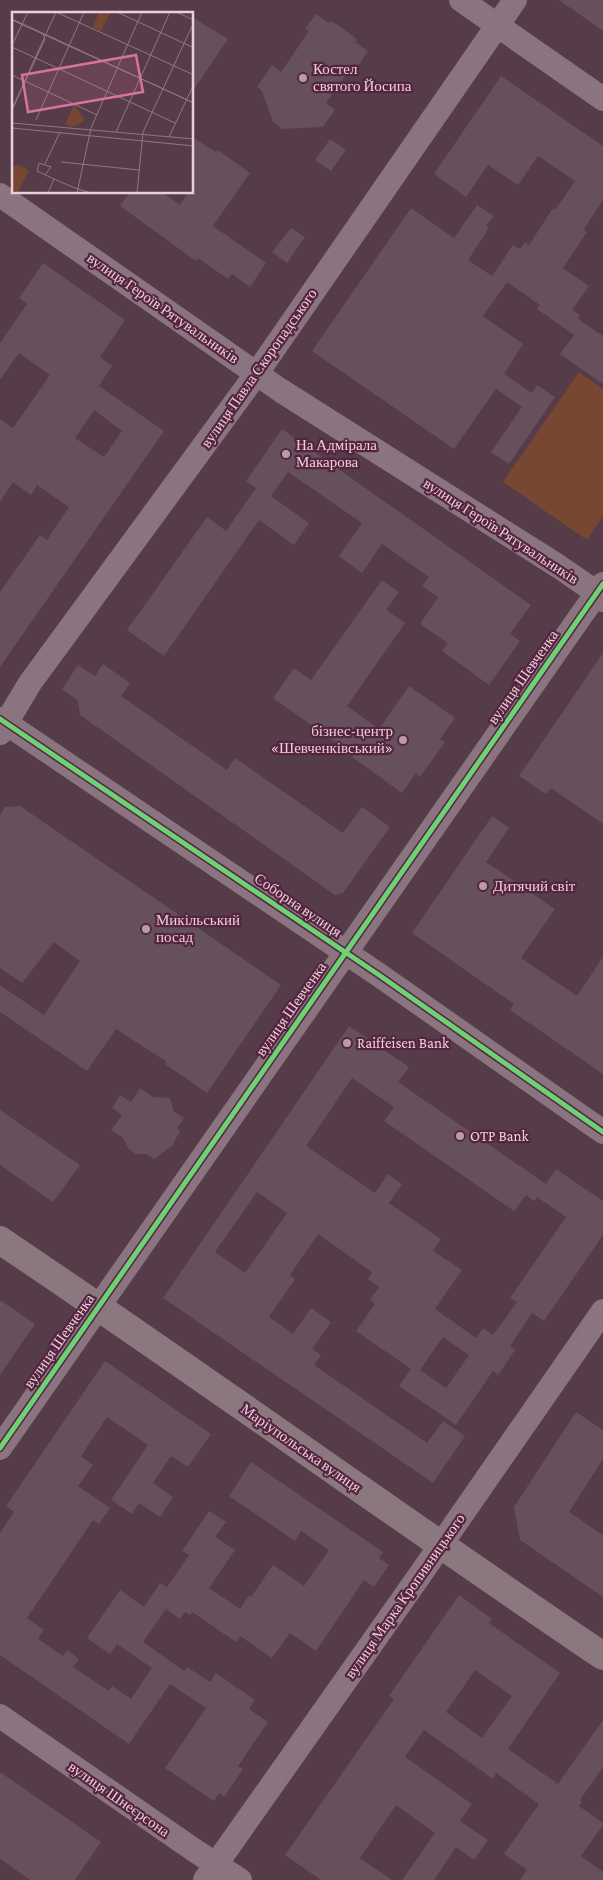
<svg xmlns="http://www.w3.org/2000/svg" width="603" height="1880" font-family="'Crimson Pro',serif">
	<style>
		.green { fill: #784732 }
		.building { fill: #66505b; fill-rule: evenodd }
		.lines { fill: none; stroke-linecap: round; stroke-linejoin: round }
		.street { stroke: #8a747f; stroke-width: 24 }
		.secondary { stroke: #8b777e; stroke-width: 28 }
		.tram { stroke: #8e7c85; stroke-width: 1 }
		.cycleway-casing { stroke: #552540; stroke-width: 8 }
		.cycleway { stroke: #6cd273; stroke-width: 5 }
		.poi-dot { fill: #b89ba9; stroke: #552540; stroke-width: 2 }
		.labels { text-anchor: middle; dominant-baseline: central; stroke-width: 4.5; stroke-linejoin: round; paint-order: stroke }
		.poi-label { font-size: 15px; fill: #eccedc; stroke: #552540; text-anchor: start }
		.street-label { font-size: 15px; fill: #eccedc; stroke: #552540 }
		.inset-road { fill: none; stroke: #927684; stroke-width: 1 }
		.view { fill: #d7739c; fill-opacity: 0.15; stroke: #d7739c; stroke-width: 2.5 }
		.inset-edge { fill: none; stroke: #eccedc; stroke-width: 2.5 }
	</style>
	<rect width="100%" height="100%" fill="#563b49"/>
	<path class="green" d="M579 372 603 389V516L587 540 503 482Z"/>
	<path class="building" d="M559 0H603V31Z
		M316 14 329 23 330 21 335 23 353 36 357 40 355 42 368 51 358 66 354 63 326 103 335 110 323 127 282 129 273 122 262 91 257 87 272 65 281 72 309 31 305 29Z
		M192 17 228 39 192 92Z
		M501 76 603 146V200L584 229 587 232 563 268 589 286 572 310 580 315 578 319 603 336V384L560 354 574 335 537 309 540 305 507 282 483 316 523 344 504 374 532 393 537 385 555 397 509 464 491 452 522 407 496 389 454 449 312 351 411 208 454 238 477 205 494 216 486 226 489 228 468 260 492 276 513 245 520 249 525 242 529 245 553 208 555 210 575 181 538 156 518 185 488 165 466 197 434 174Z
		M192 137 216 152 218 150 250 173 213 226 266 263 250 287 232 274 228 279 198 258 196 261 120 206 130 192H162L180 205 188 192H192Z
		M330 139 346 150 331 171 315 160Z
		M291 228 305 237 287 263 272 252Z
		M43 263 125 320 100 357 112 366 99 386 164 431 0 667V592L40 535 47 540 69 507 37 485 31 495 13 482 0 502V419L13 428 50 375 19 353 0 380V343L27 304 19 298ZM94 410 122 431 104 457 75 438Z
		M282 429 531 605 510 634 520 641 489 685 442 651 448 643 420 624 438 597 422 586 429 577 382 544 362 573 339 556 362 523 288 472 271 496 309 523 294 545 259 520 164 656 127 630 207 517 226 531 256 488 246 481Z
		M382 580 399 592 386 610 405 623 347 706 379 729 409 686 455 718 440 739 445 742 420 777 416 773 402 793 352 757 354 755 273 698 294 668 311 680Z
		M603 653V824L551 788 546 794 519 776Z
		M103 664 130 683 121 696 227 770 235 758 343 833 362 807 390 827 343 893 335 895 80 715 78 701 62 689 78 665 95 676Z
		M20 806 281 985 207 1093 165 1064 167 1062 116 1029 87 1071 0 1012V985L44 1015 80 961 54 942 22 983 0 968V815L5 807Z
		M492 816 509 828 486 862 555 909 521 958 577 996 603 957V1074L510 1010 514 1004 412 933Z
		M349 1026 409 1067 398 1082 546 1184 556 1169 603 1201V1235L544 1321 532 1313 510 1346 515 1350 498 1375 493 1371 456 1425 399 1386 411 1369 356 1331 375 1304 370 1300 379 1287 368 1279 372 1272 318 1234 290 1275 295 1279 269 1317 293 1334 311 1308 331 1322 312 1349 321 1355 314 1365 427 1443 443 1421 465 1436 433 1483 163 1298ZM352 1078 394 1107 384 1121 514 1211 526 1195 534 1201 537 1197 566 1217 510 1298 517 1302 493 1335 483 1328 476 1338 435 1309 462 1270 433 1251 441 1239 389 1203 402 1184 388 1174 375 1193 306 1146ZM257 1192 287 1213 245 1273 215 1252ZM443 1337 469 1355 446 1388 420 1370Z
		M140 1088 153 1097 170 1098 174 1112 184 1118 177 1128 180 1131 172 1146 154 1159 146 1154H136L129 1149 123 1138 111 1130 122 1115 112 1108 120 1095 131 1102Z
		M0 1110 80 1165 53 1202 0 1165Z
		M0 1300 35 1324 0 1375Z
		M105 1361 211 1434 188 1467 171 1456 153 1483 173 1497 160 1517 139 1503 132 1514 111 1500 148 1445 107 1417 81 1456 93 1465 78 1486 110 1508 99 1524 93 1520 27 1618 44 1630 38 1639 63 1656 67 1650 79 1659 73 1667 109 1691 112 1686 131 1699 152 1668 117 1644 110 1654 87 1638 120 1590 144 1607 160 1583 167 1587 189 1555 182 1551 209 1511 226 1522 215 1537 235 1550 209 1588 240 1609 249 1595 251 1597 273 1565 304 1586 329 1550 301 1531 295 1541 229 1496 251 1462 383 1552 379 1558 389 1565 374 1587 364 1580 316 1651 290 1633 272 1658 240 1636 236 1642 192 1612 190 1615 185 1612 180 1619 166 1609 143 1642 184 1671 187 1667 210 1682 216 1673 255 1700 249 1709 268 1722 238 1766 243 1769 224 1797 219 1793 214 1801 165 1768 206 1708 170 1684 129 1744 0 1655V1533L14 1512 6 1506Z
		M576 1412 603 1430V1459L569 1512 603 1535V1597L520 1540 514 1507Z
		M459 1595 492 1619 489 1623 560 1673 508 1749 558 1784 603 1720V1767L580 1800 582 1802 579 1806 603 1823V1825L581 1856 603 1872V1880H520L527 1870 504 1854 539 1804 496 1773 493 1779 424 1730 405 1757 472 1804 460 1821 488 1840 474 1860 456 1847 434 1880H402L435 1833 396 1805 360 1858 392 1880H321L285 1855 394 1699 389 1696ZM475 1670 512 1696 482 1738 446 1712Z
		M0 1772 101 1842 75 1880H30L0 1859Z"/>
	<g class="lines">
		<path class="street" d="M461 0 603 99
			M0 195 280 390 558 566 597 593 603 600
			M0 719 379 975 603 1132
			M0 733 30 683 257 373 515 0
			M0 1448 603 584
			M0 1716 194 1850 240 1880
			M205 1880 415 1582 603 1311"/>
		<path class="secondary" d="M0 1240C202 1376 400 1519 603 1656"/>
		<path class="tram" d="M453 0 603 104
			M469 0 603 93
			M199 1880 603 1302
			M211 1880 453 1537 603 1321"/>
		<g class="cycleway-casing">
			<path id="cycleway" d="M0 719 379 975 603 1132
				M0 1448 603 584"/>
		</g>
		<use href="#cycleway" class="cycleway"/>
	</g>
	<g class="poi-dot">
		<circle cx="303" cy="78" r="5"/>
		<circle cx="286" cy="454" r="5"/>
		<circle cx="403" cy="740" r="5"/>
		<circle cx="483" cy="886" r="5"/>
		<circle cx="146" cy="929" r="5"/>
		<circle cx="347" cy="1043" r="5"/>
		<circle cx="460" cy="1136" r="5"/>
	</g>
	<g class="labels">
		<g class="poi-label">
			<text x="313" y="69">Костел<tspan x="313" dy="17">святого Йосипа</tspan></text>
			<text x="296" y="445">На Адмірала<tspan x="296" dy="17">Макарова</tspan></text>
			<text x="393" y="731" text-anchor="end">бізнес-центр<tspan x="393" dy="17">«Шевченківський»</tspan></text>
			<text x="493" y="886">Дитячий світ</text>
			<text x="156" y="920">Микільський<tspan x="156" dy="17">посад</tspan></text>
			<text x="357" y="1043">Raiffeisen Bank</text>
			<text x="470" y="1136">OTP Bank</text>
		</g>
		<g class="street-label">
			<text transform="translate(163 308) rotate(35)">вулиця Героїв Рятувальників</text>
			<text transform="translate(259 368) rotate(-55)">вулиця Павла Скоропадського</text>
			<text transform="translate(501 531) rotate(33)">вулиця Героїв Рятувальників</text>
			<text transform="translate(523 677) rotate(-55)">вулиця Шевченка</text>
			<text transform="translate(298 905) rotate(34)">Соборна вулиця</text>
			<text transform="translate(291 1009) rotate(-55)">вулиця Шевченка</text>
			<text transform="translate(59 1341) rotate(-55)">вулиця Шевченка</text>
			<text transform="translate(301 1448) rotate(35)">Маріупольська вулиця</text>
			<text transform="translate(405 1596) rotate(-55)">вулиця Марка Кропивницького</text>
			<text transform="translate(119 1799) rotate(35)">вулиця Шнеєрсона</text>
		</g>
	</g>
	<g transform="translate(12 12)">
		<rect width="181" height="181" fill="#563b49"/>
		<path d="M87 0 98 1 89 19 81 15ZM62 93 72 106 71 110 59 115 53 112ZM7 153 17 158 6 180 0 178V154Z" fill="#784732"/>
		<path class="inset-road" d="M44 0 182 63M105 0 182 36M164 0 182 8M0 7 182 91M0 8 182 91M0 33 16 0M0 35 163 111M0 63 85 103M0 97 44 0M0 98 33 27 31 22M24 108 72 0M0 111 182 127M0 116 182 134M104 120 158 0M157 125 182 72M49 150 127 158M33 152 48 120M33 163 39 155 27 151 25 159 27 160 42 167 63 176 79 181M36 181 42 167M65 181 79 116 130 0M125 181 131 120 182 10"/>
		<path class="view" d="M124 43 131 80 16 100 10 63Z"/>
		<rect width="181" height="181" class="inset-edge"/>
	</g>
</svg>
